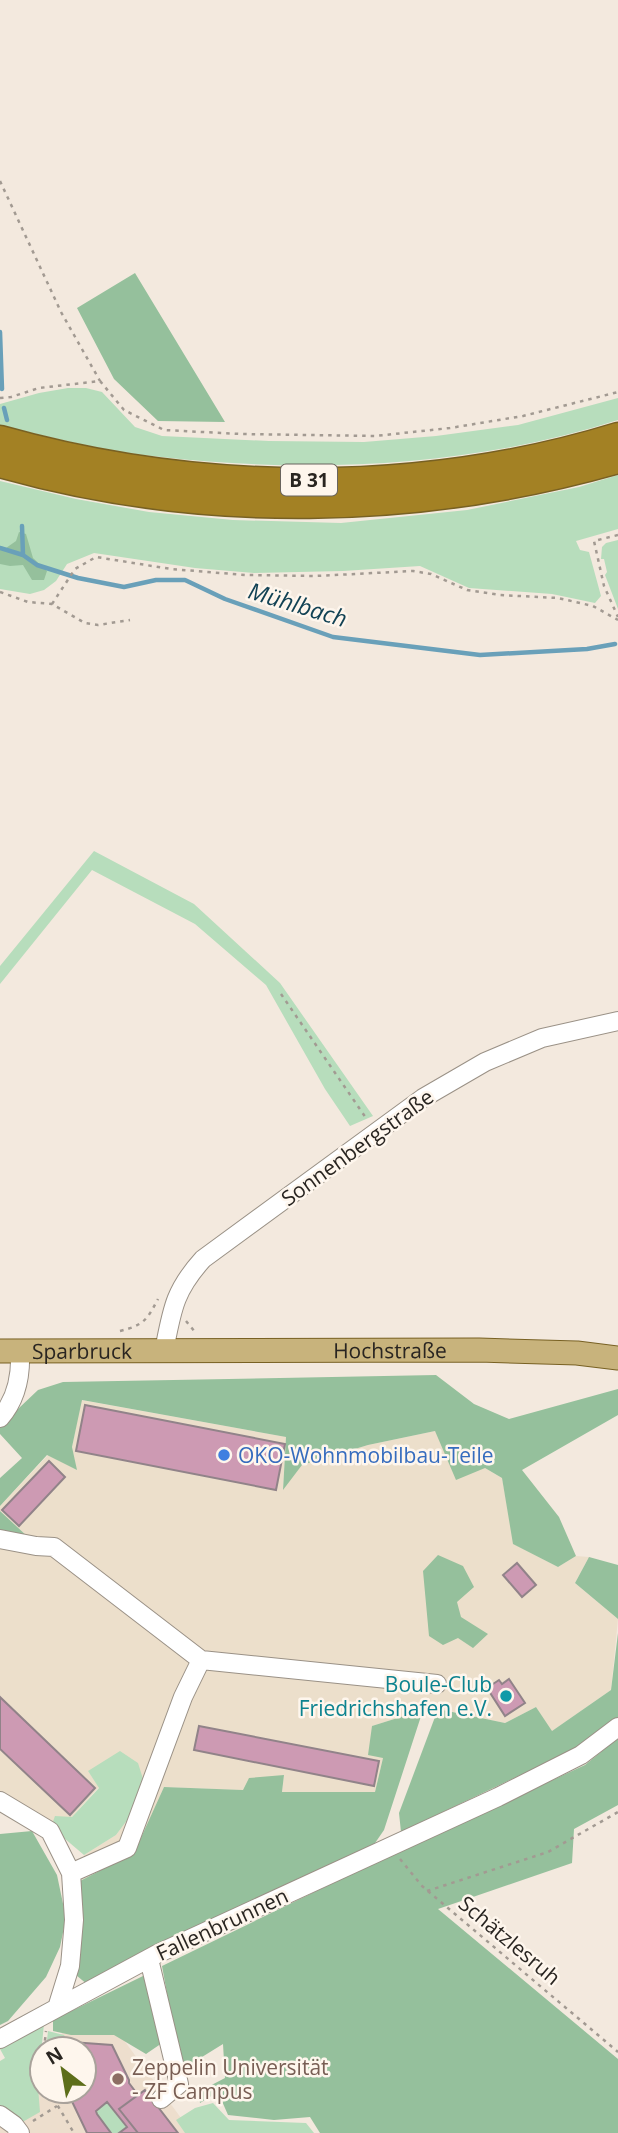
<svg xmlns="http://www.w3.org/2000/svg" width="618" height="2133" font-family="'Open Sans',sans-serif">
	<style>
		.industrial { fill: #ecdfcb }
		.built { fill: #eddecd }
		.green { fill: #b7ddbc }
		.forest { fill: #95c09c }
		.lines { fill: none; stroke-linecap: round; stroke-linejoin: round }
		.stream { stroke: #69a0b9; stroke-width: 4.5 }
		.building { fill: #cd9ab3; stroke: #918389; stroke-width: 2 }
		.minor-casing { stroke: #9a9186; stroke-width: 20 }
		.major-casing { stroke: #786123; stroke-width: 25 }
		.highway-casing { stroke: #786123; stroke-width: 29 }
		.path { stroke: #a29a92; stroke-width: 2.5; stroke-dasharray: 3.5 5; stroke-linecap: butt }
		.minor { stroke: #fff; stroke-width: 18 }
		.major { stroke: #c8b37c; stroke-width: 23 }
		.highway { stroke: #a38124; stroke-width: 26 }
		.shop-dot { fill: #3f7fe0; stroke: #fef6ed; stroke-width: 2.5 }
		.culture-dot { fill: #0f9aa8; stroke: #fef6ed; stroke-width: 2.5 }
		.education-dot { fill: #8d6e63; stroke: #fef6ed; stroke-width: 2.5 }
		.labels { text-anchor: middle; dominant-baseline: central; stroke-width: 5; stroke-linejoin: round; paint-order: stroke }
		.shield { fill: #fef6ed; stroke: #69645e; stroke-width: 2 }
		.shield-label { font-size: 19px; font-weight: bold; fill: #292521 }
		.street-label { font-size: 21px; fill: #292521; stroke: #fef6ed }
		.shop-label { font-size: 21px; fill: #366cbe; stroke: #fef6ed; text-anchor: start }
		.culture-label { font-size: 21px; fill: #0d838f; stroke: #fef6ed; text-anchor: end }
		.education-label { font-size: 21px; fill: #785e54; stroke: #fef6ed; text-anchor: start }
		.water-label { font-size: 23px; font-style: italic; fill: #124254; stroke: #fef6ed }
	</style>
	<rect width="100%" height="100%" fill="#f3e9de"/>
	<path class="industrial" d="M81 1400 286 1437 283 1488 302 1465 368 1445 435 1431 485 1468 502 1478 514 1544 558 1567 576 1556 589 1557 575 1583 618 1619 611 1690 551 1732 536 1707 505 1723 438 1709 423 1710 372 1726 383 1758 375 1792H282L284 1775 243 1790 164 1787 134 1853 80 1881 84 1855 116 1835 140 1803 88 1771 99 1787 72 1817 51 1827 32 1831 0 1806V1533L27 1536 0 1511V1506L48 1455 76 1469 72 1447Z"/>
	<path class="built" d="M76 2020 115 2028 192 2133H0V2089L42 2053V2091H84V2049H46Z"/>
	<path class="green" d="M68 388H86L102 392 135 427 162 436 269 441 364 442 436 436 518 425 618 398V420C472 467 313 474 161 457 107 452 53 438 0 425V404L39 393Z
		M618 475V529L576 541 580 550 589 552 601 596 595 603 552 594 469 588 420 566 343 571 254 573 195 568 94 553 67 564 56 581 44 590 30 594 0 589V481L76 499 149 512 233 520 341 523 467 510 579 487Z
		M618 540V609L605 575 607 572 604 559H601L602 547 606 543Z
		M94 851 194 904 280 983 373 1116 350 1126 325 1089 266 985 195 924 92 870 0 984V966Z
		M120 1751 138 1763 144 1782 140 1803 116 1835 84 1855 51 1827 55 1816 72 1817 99 1788 88 1771Z
		M44 2024 39 2074 42 2085 38 2087 40 2112 19 2124 0 2108V2061L5 2058 0 2049Z
		M48 2031 64 2035 69 2043 66 2049H46Z
		M107 2102 127 2127 119 2133H111L97 2114 96 2111Z
		M213 2103 229 2120 306 2123 314 2133H185L176 2120 195 2108Z"/>
	<path class="forest" d="M135 273 225 422 158 421 114 379 77 308Z
		M19 532 26 534 33 558 47 571 44 580H32L23 565 10 566 0 564V546L6 548 16 541Z
		M436 1375 474 1404 509 1419 618 1389V1415L522 1470 559 1517 576 1556 558 1567 513 1544 502 1478 485 1468 456 1480 435 1431 368 1445 302 1465 283 1490 286 1437 82 1400 72 1447 77 1470 47 1455 0 1506V1478L22 1458 0 1434V1426L38 1390 63 1382Z
		M0 1511 28 1537 0 1533Z
		M438 1555 463 1566 474 1587 457 1602 461 1617 488 1634 473 1648 458 1638 443 1645 429 1636 423 1571Z
		M589 1557 618 1565V1619L575 1583Z
		M618 1633V1717L573 1750 401 1832 399 1813 438 1709 505 1723 536 1707 552 1731 611 1690Z
		M423 1710 384 1830 373 1846 88 1985 76 1975 80 1881 134 1853 164 1787 243 1790 249 1778 284 1775 282 1792H375L383 1758 368 1755 372 1726Z
		M618 1738V1805L574 1829 572 1863 438 1909 618 2059V2133H320L310 2117 274 2120 228 2115 218 2092 200 2103 198 2092 225 2078 223 2044 181 2070 162 1966 399 1851 585 1765Z
		M32 1831 57 1875 66 1918 60 1947 46 1977 8 2021 0 2025V1834Z
		M143 1976 148 1984 165 2041 146 2054 114 2035H71L53 2031V2020Z"/>
	<g class="lines">
		<path class="stream" d="M0 332 2 389
			M4 408 7 420
			M22 526 23 555
			M0 548 23 555 37 565 78 578 124 587 156 580H185L225 599 333 637 480 655 587 649 615 644"/>
	</g>
	<path class="building" d="M85 1405 285 1444 276 1490 76 1451Z
		M49 1461 65 1477 19 1526 2 1510Z
		M517 1563 536 1585 522 1597 503 1575Z
		M509 1679 525 1703 505 1716 487 1688 499 1680 502 1684Z
		M0 1697 95 1788 70 1815 0 1749Z
		M199 1726 379 1761 374 1786 194 1750Z
		M71 2042 112 2045 129 2080V2083L138 2095 119 2109 138 2133H119L127 2127 107 2102 96 2111 97 2114 111 2133H87L67 2091H84V2049H68Z
		M145 2090 178 2133H138L119 2109Z"/>
	<g class="lines">
		<g class="minor-casing">
			<path id="minor" d="M164 1351C172 1310 174 1291 203 1259L423 1098 485 1062 542 1038 618 1021
				M0 1418C16 1400 21 1375 20 1352
				M0 1539 36 1546 54 1547 201 1660 183 1697 127 1848 71 1873
				M201 1660 437 1684
				M0 1801 50 1831 71 1873 74 1920 70 1966 57 2008 0 2039
				M149 1959 179 2084 161 2099
				M57 2008 157 1954 498 1797 581 1755 618 1727
				M0 2115 14 2125 20 2133"/>
		</g>
		<g class="major-casing">
			<g id="major">
				<path id="s1" d="M0 1351 479 1350 577 1353 618 1358"/>
			</g>
		</g>
		<g class="highway-casing">
			<path id="highway" d="M0 439C199 495 420 497 618 436
				M0 464C200 521 419 517 618 460"/>
		</g>
		<path class="path" d="M0 181 61 312 100 381
			M0 398 11 397 39 388 100 381 124 410 164 430 241 434 375 436 450 428 523 416 618 392
			M618 535 594 541 604 586 618 617
			M0 592 28 602 52 604 85 623 98 625 130 620
			M52 604 75 569 96 557 171 569 245 575 315 576 413 571 431 574 467 590 500 595 558 598 593 606 618 620
			M281 994 366 1118
			M186 1321 195 1332
			M120 1331C144 1325 147 1320 158 1299
			M400 1859 422 1886 618 2052
			M427 1891 548 1852 618 1812
			M44 2049 46 2031
			M42 2066V2074
			M49 2091 74 2133
			M33 2121 57 2106"/>
		<use href="#minor" class="minor"/>
		<use href="#major" class="major"/>
		<use href="#highway" class="highway"/>
	</g>
	<circle class="shop-dot" cx="224" cy="1455" r="7"/>
	<circle class="culture-dot" cx="506" cy="1696" r="7"/>
	<circle class="education-dot" cx="118" cy="2079" r="7"/>
	<g class="labels">
		<rect class="shield" x="281" y="464.5" width="56" height="31" rx="5"/>
		<g class="shield-label">
			<text x="309" y="480">B 31</text>
		</g>
		<g class="street-label">
			<text transform="translate(357 1147) rotate(-36)">Sonnenbergstraße</text>
			<text stroke="none"><textPath href="#s1" startOffset="390">Hochstraße</textPath></text>
			<text stroke="none"><textPath href="#s1" startOffset="82">Sparbruck</textPath></text>
			<text transform="translate(222 1924) rotate(-25)">Fallenbrunnen</text>
			<text transform="translate(510 1940) rotate(40)">Schätzlesruh</text>
		</g>
		<g class="shop-label">
			<text x="238" y="1455">OKO-Wohnmobilbau-Teile</text>
		</g>
		<g class="culture-label">
			<text x="492" y="1684">Boule-Club<tspan x="492" dy="24">Friedrichshafen e.V.</tspan></text>
		</g>
		<g class="education-label">
			<text x="132" y="2067">Zeppelin Universität<tspan x="132" dy="24">- ZF Campus</tspan></text>
		</g>
		<g class="water-label">
			<text transform="translate(298 604) rotate(17)">Mühlbach</text>
		</g>
	</g>
	<g transform="translate(63 2070) rotate(329)"><circle r="33" fill="#fef6ed" stroke="#a9a29b" stroke-width="2"/>
	<path d="M0-5L12 26L0 18L-12 26Z" fill="#5d6e1a"/>
	<text y="-10" font-size="19" font-weight="bold" text-anchor="middle" fill="#292521">N</text>
	</g>
</svg>
